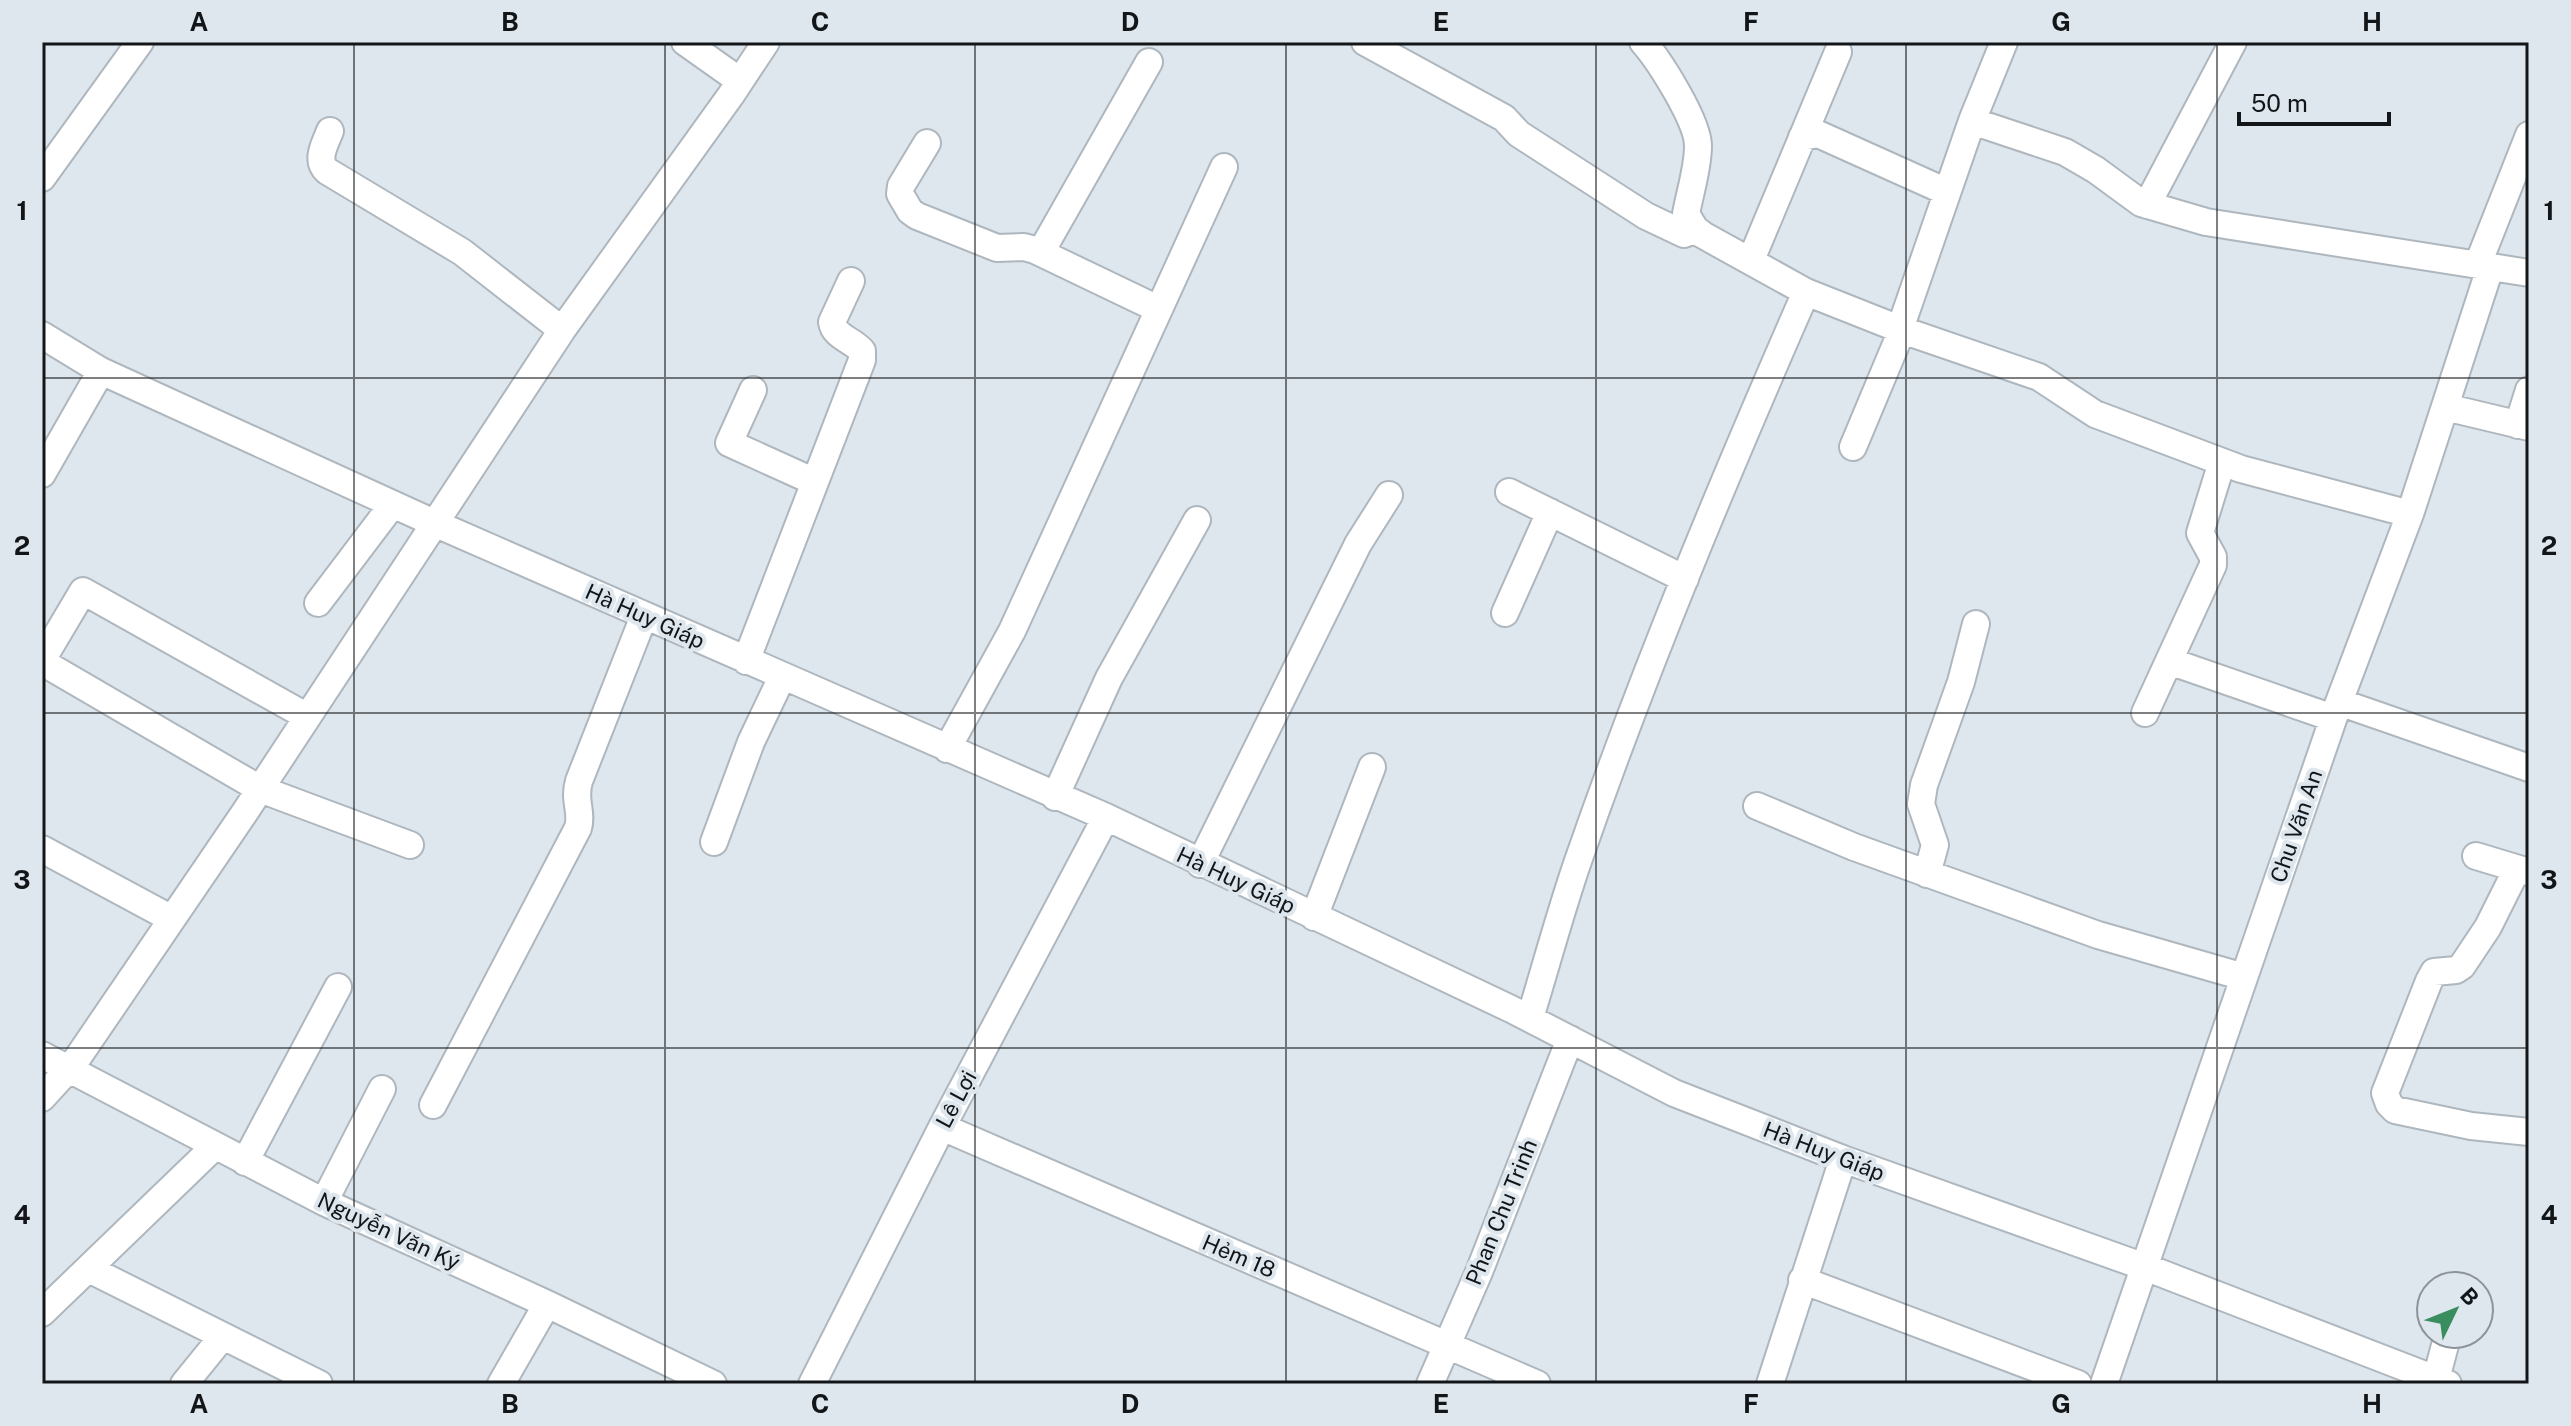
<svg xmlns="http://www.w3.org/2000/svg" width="2571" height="1426" font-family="'Public Sans',sans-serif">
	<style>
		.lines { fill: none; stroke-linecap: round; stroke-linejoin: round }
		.minor-casing { stroke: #afb7be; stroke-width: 30 }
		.minor { stroke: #fff; stroke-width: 26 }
		.grid { fill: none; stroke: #131618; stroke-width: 2; stroke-opacity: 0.55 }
		.labels { text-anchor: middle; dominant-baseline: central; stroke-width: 8; stroke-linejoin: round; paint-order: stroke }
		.street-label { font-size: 22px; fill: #131618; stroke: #dfe7ee }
		.neatline { fill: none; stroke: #131618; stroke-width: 3 }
		.grid-label { font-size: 26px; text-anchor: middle; font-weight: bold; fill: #131618 }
	</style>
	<rect width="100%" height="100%" fill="#dfe7ee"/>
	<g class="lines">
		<g class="minor-casing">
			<path id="minor" d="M685 42 740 81
				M1365 42 1504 118 1519 134 1646 216 1684 234 1695 229
				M1643 42C1659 60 1698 121 1698 146 1698 168 1690 192 1686 214L1695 229 1703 235 1806 292 1902 330 2039 377 2095 414 2241 469 2410 514
				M1972 121 2065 152 2096 170 2141 203 2206 222 2529 273
				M330 131C325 144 315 160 327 171L462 252 562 330
				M1802 137 1818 134 1947 192
				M927 143 901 186 900 194 910 211 917 216 997 248 1024 247 1035 250 1158 309
				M42 178 140 42
				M2147 205 2233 42
				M1041 252 1149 62
				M1751 260 1838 52
				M2478 264 2529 135
				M1900 329 1972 121 2004 42
				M42 335 101 371 434 523 1106 817 1511 1009 1674 1093 1843 1159 2145 1267 2448 1384
				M753 390 729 443 815 482
				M2445 407 2529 427
				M2518 425 2529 390
				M1853 447 1902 330
				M42 474 101 371
				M1509 492 1685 579
				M318 603 393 504
				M1505 613 1550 512
				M42 660 83 591 306 716
				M746 661 862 360V351C853 340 834 337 832 322L851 281
				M2169 661 2333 718
				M42 662 260 789 410 845
				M2339 702 2529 768
				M2145 713 2213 565V557L2200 533 2222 462
				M947 749 1012 631 1224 167
				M1055 797 1109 678 1197 520
				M1757 806 1854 847 2098 935 2244 977
				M714 842 751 742 782 677
				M42 849 172 919
				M2476 856 2529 872
				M1200 864 1358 544 1389 495
				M2517 869 2488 927 2462 966 2456 970 2434 972 2429 981 2385 1093 2389 1104 2395 1110 2471 1126 2529 1132
				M1927 874 1935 845 1921 804 1924 785 1961 682 1976 624
				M1314 917 1372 767
				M1530 1018C1546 966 1560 913 1578 861 1645 668 1724 479 1806 292
				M42 1055 324 1202 547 1304 713 1384
				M42 1098 74 1063 245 812 562 330 731 95 766 42
				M433 1105 578 828C583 812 573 801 579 781L644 616
				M942 1127 1537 1384
				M245 1162 338 987
				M324 1202 382 1089
				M89 1269 319 1384
				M1802 1280 2078 1384
				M42 1313 214 1147
				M2436 1379 2448 1334
				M184 1384 223 1336
				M501 1384 547 1304
				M812 1384 942 1127 1106 817
				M1430 1384 1479 1272 1570 1039
				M1770 1384 1843 1159
				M2104 1384 2339 702 2410 514 2490 268"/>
		</g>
		<use href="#minor" class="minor"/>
	</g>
	<path class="grid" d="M354 42V1384M665 42V1384M975 42V1384M1286 42V1384M1596 42V1384M1906 42V1384M2217 42V1384M42 378H2529M42 713H2529M42 1048H2529"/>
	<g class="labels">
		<g class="street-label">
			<text transform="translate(645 616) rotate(24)">Hà Huy Giáp</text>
			<text transform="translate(2296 826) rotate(-71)">Chu Văn An</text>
			<text transform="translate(1236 880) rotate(25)">Hà Huy Giáp</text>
			<text transform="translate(956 1099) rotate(-62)">Lê Lợi</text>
			<text transform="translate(1824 1151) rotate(21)">Hà Huy Giáp</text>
			<text transform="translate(1501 1212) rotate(-68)">Phan Chu Trinh</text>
			<text transform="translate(389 1231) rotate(25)">Nguyễn Văn Ký</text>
			<text transform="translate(1239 1256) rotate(23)">Hẻm 18</text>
		</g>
	</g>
	<rect width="2571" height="1426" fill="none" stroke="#dfe7ee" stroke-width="88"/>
	<g transform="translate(2455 1310) rotate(47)"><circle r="38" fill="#dfe7ee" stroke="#8d9398" stroke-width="2"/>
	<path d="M0-6L14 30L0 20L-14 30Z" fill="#3a8d5f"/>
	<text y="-12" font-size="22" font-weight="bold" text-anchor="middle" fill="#131618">B</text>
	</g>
	<path d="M2239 112v12h150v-12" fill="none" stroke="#131618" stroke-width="4"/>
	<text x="2251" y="112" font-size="24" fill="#131618" stroke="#dfe7ee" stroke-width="6" paint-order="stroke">50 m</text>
	<rect x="44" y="44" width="2483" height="1338" class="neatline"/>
	<g class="grid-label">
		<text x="199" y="31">A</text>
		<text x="510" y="31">B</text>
		<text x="820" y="31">C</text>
		<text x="1130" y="31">D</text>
		<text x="1441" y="31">E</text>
		<text x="1751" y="31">F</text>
		<text x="2061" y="31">G</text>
		<text x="2372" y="31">H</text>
		<text x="22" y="220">1</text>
		<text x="2549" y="220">1</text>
		<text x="22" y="555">2</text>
		<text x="2549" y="555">2</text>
		<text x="22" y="889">3</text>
		<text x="2549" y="889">3</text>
		<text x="22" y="1224">4</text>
		<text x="2549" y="1224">4</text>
		<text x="199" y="1413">A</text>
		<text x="510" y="1413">B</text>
		<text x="820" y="1413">C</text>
		<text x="1130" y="1413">D</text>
		<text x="1441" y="1413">E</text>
		<text x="1751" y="1413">F</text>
		<text x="2061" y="1413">G</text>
		<text x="2372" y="1413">H</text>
	</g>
</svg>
